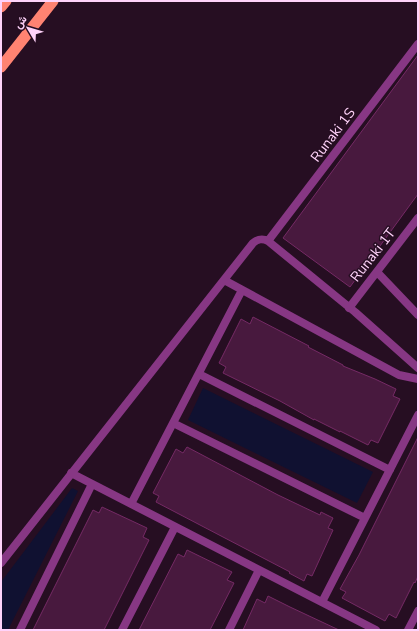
<svg xmlns="http://www.w3.org/2000/svg" width="419" height="631" font-family="'Nunito Sans',Vazirmatn,sans-serif">
	<style>
		.green { fill: #101131 }
		.building { fill: #48193e; stroke: #752a65 }
		.lines { fill: none; stroke-linecap: round; stroke-linejoin: round }
		.minor { stroke: #873784; stroke-width: 8 }
		.trunk { stroke: #ff8372; stroke-width: 11 }
		.labels { text-anchor: middle; dominant-baseline: central; stroke-width: 3; stroke-linejoin: round; paint-order: stroke }
		.street-label { font-size: 14px; fill: #ffd3fa; stroke: #260e22 }
	</style>
	<rect width="100%" height="100%" fill="#260e22"/>
	<path class="green" d="M203 388 373 472 357 503 188 420Z
		M72 488 78 491 8 630H1V582Z"/>
	<path class="building" d="M418 55V194L350 287 283 238Z
		M253 317 309 346 308 347 343 365V366L375 379 396 389 393 396 400 399 378 443 371 440 368 445 340 431V432L314 419V420L280 401 223 373 226 367 219 363 241 319 250 324Z
		M418 437V576L415 583 414 582 396 618 389 614 385 621 342 598 346 592 340 589 359 555Z
		M187 447 278 495 320 515 321 512 333 518 328 528 333 530 312 576 307 574 304 581 289 573 290 572 156 502 159 496 153 493 176 449 183 453Z
		M102 507 147 528 143 537 149 540 104 630H33L93 510 99 513Z
		M187 550 232 572 227 580 234 583 210 630H139L178 554 184 557Z
		M268 596 290 607 339 630H243L257 599 265 603Z"/>
	<g class="lines">
		<path class="minor" d="M268 241 418 44
			M377 272 418 315
			M224 280 399 375 418 379
			M349 308 418 218
			M199 374 390 470
			M173 423 365 518
			M71 473 376 630
			M131 504 242 290
			M1 563 253 243C258 239 262 238 268 241L355 312 418 368
			M322 602 418 415
			M20 630 92 484
			M122 630 175 527
			M229 630 259 570
			M408 630 418 611"/>
		<path class="trunk" d="M1 7 6 1
			M1 67 53 1"/>
	</g>
	<g class="labels">
		<g class="street-label">
			<text transform="translate(333 135) rotate(-53)">Runaki 1S</text>
			<text transform="translate(373 255) rotate(-52)">Runaki 1T</text>
		</g>
	</g>
	<rect width="419" height="631" fill="none" stroke="#ffd3fa" stroke-width="4"/>
	<g transform="translate(28 28) rotate(308)" stroke="#260e22" stroke-width="3" paint-order="stroke">
	<path d="M0-3L7 15L0 10L-7 15Z" fill="#ffd3fa"/>
	<text y="-6" font-size="11" font-weight="bold" text-anchor="middle" fill="#ffd3fa">ش</text>
	</g>
</svg>
